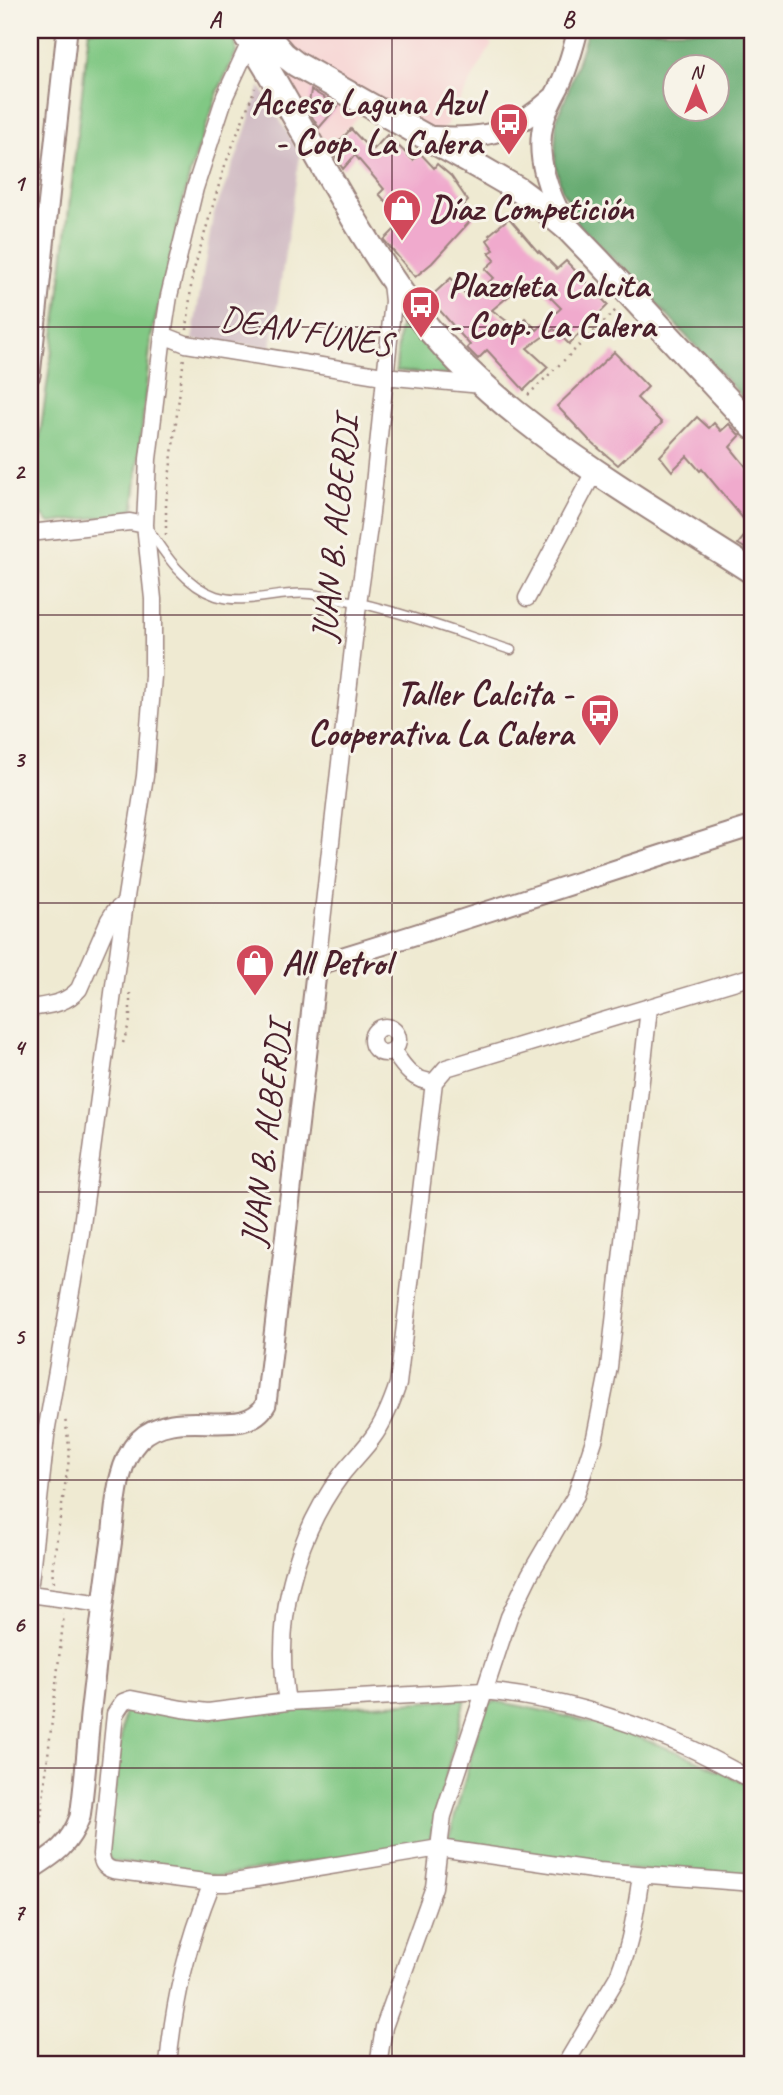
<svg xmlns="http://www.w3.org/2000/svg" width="783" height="2095" font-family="Caveat,sans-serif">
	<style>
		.built { fill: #f7cfd0 }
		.industrial { fill: #d2bdc5 }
		.green { fill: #81c884; stroke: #667458; stroke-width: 2 }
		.forest { fill: #68ac72; stroke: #59664e; stroke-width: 2; fill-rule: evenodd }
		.building { fill: #f0aacd; fill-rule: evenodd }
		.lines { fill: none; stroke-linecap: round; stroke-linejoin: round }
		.service-casing { stroke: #9c847e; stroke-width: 11 }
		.minor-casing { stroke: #9c847e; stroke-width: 19 }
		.tertiary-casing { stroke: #9c847e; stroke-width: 23 }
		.primary-casing { stroke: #9c847e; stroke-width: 28 }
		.path { stroke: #9c847e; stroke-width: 2.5; stroke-dasharray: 2 5; stroke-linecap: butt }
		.service { stroke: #fff; stroke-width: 8 }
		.minor { stroke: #fff; stroke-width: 16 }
		.tertiary { stroke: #fff; stroke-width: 19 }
		.primary { stroke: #fff; stroke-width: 24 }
		.grid { fill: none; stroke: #4a1f2b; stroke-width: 2; stroke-opacity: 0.55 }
		.labels { text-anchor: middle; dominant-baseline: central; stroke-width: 6; stroke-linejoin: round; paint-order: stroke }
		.poi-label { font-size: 35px; font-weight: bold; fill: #4a1f2b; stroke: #f7f3e8; text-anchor: start }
		.street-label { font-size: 35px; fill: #4a1f2b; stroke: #f7f3e8 }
		.neatline { fill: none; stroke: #4a1f2b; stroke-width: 2.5 }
		.grid-label { font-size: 23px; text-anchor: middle; font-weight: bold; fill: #4a1f2b }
	</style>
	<rect width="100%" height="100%" fill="#f7f3e8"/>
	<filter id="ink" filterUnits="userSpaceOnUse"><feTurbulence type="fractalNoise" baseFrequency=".0143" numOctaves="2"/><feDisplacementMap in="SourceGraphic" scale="14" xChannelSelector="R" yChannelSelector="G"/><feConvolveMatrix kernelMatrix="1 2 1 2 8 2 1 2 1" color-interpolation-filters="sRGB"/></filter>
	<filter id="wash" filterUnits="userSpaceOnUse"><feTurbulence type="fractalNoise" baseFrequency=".00686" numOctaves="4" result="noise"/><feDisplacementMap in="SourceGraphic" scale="28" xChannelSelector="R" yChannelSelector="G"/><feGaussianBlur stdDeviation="1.57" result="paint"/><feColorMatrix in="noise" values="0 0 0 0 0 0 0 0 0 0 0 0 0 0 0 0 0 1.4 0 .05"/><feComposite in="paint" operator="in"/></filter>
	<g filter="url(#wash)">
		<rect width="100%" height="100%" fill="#efead2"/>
		<path class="built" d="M232 30H467L492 44 431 152 362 113 310 167Z"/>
		<path class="industrial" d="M260 86 300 154 271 347 192 340 213 216 238 153Z"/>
		<path class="green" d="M89 30H228L236 42V53L219 89 190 173 151 338 134 507 126 514 50 523 35 509 32 491 57 315Z
			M406 320 424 343 457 376 396 371 399 329Z
			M465 1699 429 1843 219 1876 111 1861 107 1854 124 1713 131 1707 201 1716Z
			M494 1701C556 1712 617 1728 675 1751 702 1761 727 1775 753 1787V1874L635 1870 453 1842 449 1838 485 1705Z"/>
		<path class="forest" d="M588 30H753V409L643 289 576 222 573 207 562 191 555 163 556 121 566 97ZM674 66H716V108H674Z"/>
		<g id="blocks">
			<path class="building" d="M311 90 338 106 319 128 308 110Z
				M351 129 366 145 368 143 374 149 387 135 413 160 420 153 434 168 437 164 451 176 468 201 464 205 474 217 432 263 415 277 384 240 403 221 379 194 384 189 355 155 343 169 331 150Z
				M509 218 538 252 539 251 557 269 566 261 608 305 569 344 554 329 527 348 548 367 524 390 487 350 478 359 467 348 470 345 429 298 451 278 469 298 494 278 485 269 495 260 489 253 494 250 487 240 491 237 489 235ZM522 285 528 292 538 285 561 308 537 330 525 318 516 328 492 310Z
				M614 352 648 387 637 398 662 423 618 465 591 442 557 406Z
				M697 417 709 428 714 423 721 431 729 424 740 436 730 447 753 475V544L748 550 738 544 751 528 702 469 700 471 687 456 672 471 660 456Z"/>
		</g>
	</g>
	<g filter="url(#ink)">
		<use href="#blocks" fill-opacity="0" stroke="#9c847e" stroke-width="2"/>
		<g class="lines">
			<g class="service-casing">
				<path id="service" d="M149 530C166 556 186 586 216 596 247 606 280 590 311 594 380 603 446 629 511 650"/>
			</g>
			<g class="minor-casing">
				<path id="minor" d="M163 335 186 344 383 376 482 385
					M30 533 130 522 145 525
					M527 598 595 470
					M317 965 358 604 371 513 393 301 391 283
					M30 1008C49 1005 66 1004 79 989L109 920 114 912 125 903
					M372 1040a13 13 0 1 1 26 0a13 13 0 1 1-26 0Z
					M393 1051C403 1066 413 1082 434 1082
					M30 1582 47 1427 80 1240 125 903 145 776 153 676V599L145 525 148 459 163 335 169 296 195 188 225 96 250 42
					M30 1594 102 1604
					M287 1702C274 1623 293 1539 342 1474 352 1461 364 1450 373 1437 385 1421 392 1402 398 1384L434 1082 446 1068 753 976
					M753 1781C728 1767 703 1753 676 1742 616 1716 548 1697 483 1691L287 1702 208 1712 182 1709 131 1699 123 1702 115 1714 101 1854C102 1863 104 1867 113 1870L212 1883H228L439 1848 599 1871 753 1883
					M168 2065C174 1999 187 1945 212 1883
					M378 2065 384 2027 434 1887 443 1816 509 1617 530 1574 576 1495 595 1437 609 1367 649 1008
					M565 2065 618 1976C631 1944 636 1910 641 1875"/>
			</g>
			<g class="tertiary-casing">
				<path id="tertiary" d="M425 136C481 139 509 137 552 98
					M566 225C549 194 534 157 544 121 547 109 553 98 559 87 568 69 573 49 578 30
					M30 375 67 30
					M30 1870C55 1854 69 1846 80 1817 85 1783 87 1749 90 1716 97 1659 102 1603 111 1546 116 1513 114 1466 139 1440 177 1402 243 1444 266 1404L317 965C463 921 607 872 753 826"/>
			</g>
			<g class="primary-casing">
				<path id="primary" d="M242 30C266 63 284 99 305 134 337 191 370 249 408 302 490 417 635 496 753 572
					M262 30 283 54 296 64 481 168 519 190 543 208 568 229 599 261 753 427"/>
			</g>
			<path class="path" d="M187 330 192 276 224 168 255 88
				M528 395 616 310
				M166 535V503L184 357
				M123 1043 130 1021V991
				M54 1582 52 1571 70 1453 65 1418
				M38 1844 64 1614"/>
			<use href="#service" class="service"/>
			<use href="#minor" class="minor"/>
			<use href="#tertiary" class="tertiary"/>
			<use href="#primary" class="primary"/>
		</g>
	</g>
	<path class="grid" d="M392 30V2065M30 327H753M30 615H753M30 903H753M30 1192H753M30 1480H753M30 1768H753"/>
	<defs>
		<g id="bus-pin" transform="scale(2.0125)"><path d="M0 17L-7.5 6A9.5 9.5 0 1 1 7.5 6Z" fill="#d1495b" stroke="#f7f3e8"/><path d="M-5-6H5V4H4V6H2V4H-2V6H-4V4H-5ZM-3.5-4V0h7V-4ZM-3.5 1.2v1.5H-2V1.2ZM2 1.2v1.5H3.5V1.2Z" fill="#fff"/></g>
		<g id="shop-pin" transform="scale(2.0125)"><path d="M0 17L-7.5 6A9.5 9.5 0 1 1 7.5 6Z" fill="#d1495b" stroke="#f7f3e8"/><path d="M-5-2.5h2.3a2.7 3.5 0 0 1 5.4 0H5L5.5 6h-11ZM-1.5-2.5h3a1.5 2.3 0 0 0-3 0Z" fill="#fff"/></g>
	</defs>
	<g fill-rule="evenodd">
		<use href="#bus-pin" x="509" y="122"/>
		<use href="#shop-pin" x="402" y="208"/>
		<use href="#bus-pin" x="421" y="305"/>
		<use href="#bus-pin" x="600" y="713"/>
		<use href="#shop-pin" x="255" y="963"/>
	</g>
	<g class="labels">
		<g class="poi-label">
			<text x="482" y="102" text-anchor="end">Acceso Laguna Azul<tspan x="482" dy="40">- Coop. La Calera</tspan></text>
			<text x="429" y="208">Díaz Competición</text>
			<text x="448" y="285">Plazoleta Calcita<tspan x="448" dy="40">- Coop. La Calera</tspan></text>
			<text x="573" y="693" text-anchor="end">Taller Calcita -<tspan x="573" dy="40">Cooperativa La Calera</tspan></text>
			<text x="282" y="963">All Petrol</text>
		</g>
		<g class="street-label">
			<text transform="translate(306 331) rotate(9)">DEAN FUNES</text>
			<text transform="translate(335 529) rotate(-84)">JUAN B. ALBERDI</text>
			<text transform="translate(266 1134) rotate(-83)">JUAN B. ALBERDI</text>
		</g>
	</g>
	<rect width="783" height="2095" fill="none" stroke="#f7f3e8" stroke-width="77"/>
	<g transform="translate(696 88)"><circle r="33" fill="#f7f3e8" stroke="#b29e9c" stroke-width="2"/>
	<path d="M0-5L12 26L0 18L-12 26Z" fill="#d1495b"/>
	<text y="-10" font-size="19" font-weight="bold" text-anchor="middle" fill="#4a1f2b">N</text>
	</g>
	<rect x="38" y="38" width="706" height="2018" class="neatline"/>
	<g class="grid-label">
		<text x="215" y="27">A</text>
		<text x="568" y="27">B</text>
		<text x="19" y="191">1</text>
		<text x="19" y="479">2</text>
		<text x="19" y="767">3</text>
		<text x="19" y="1055">4</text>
		<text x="19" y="1344">5</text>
		<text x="19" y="1632">6</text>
		<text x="19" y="1920">7</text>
	</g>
</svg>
